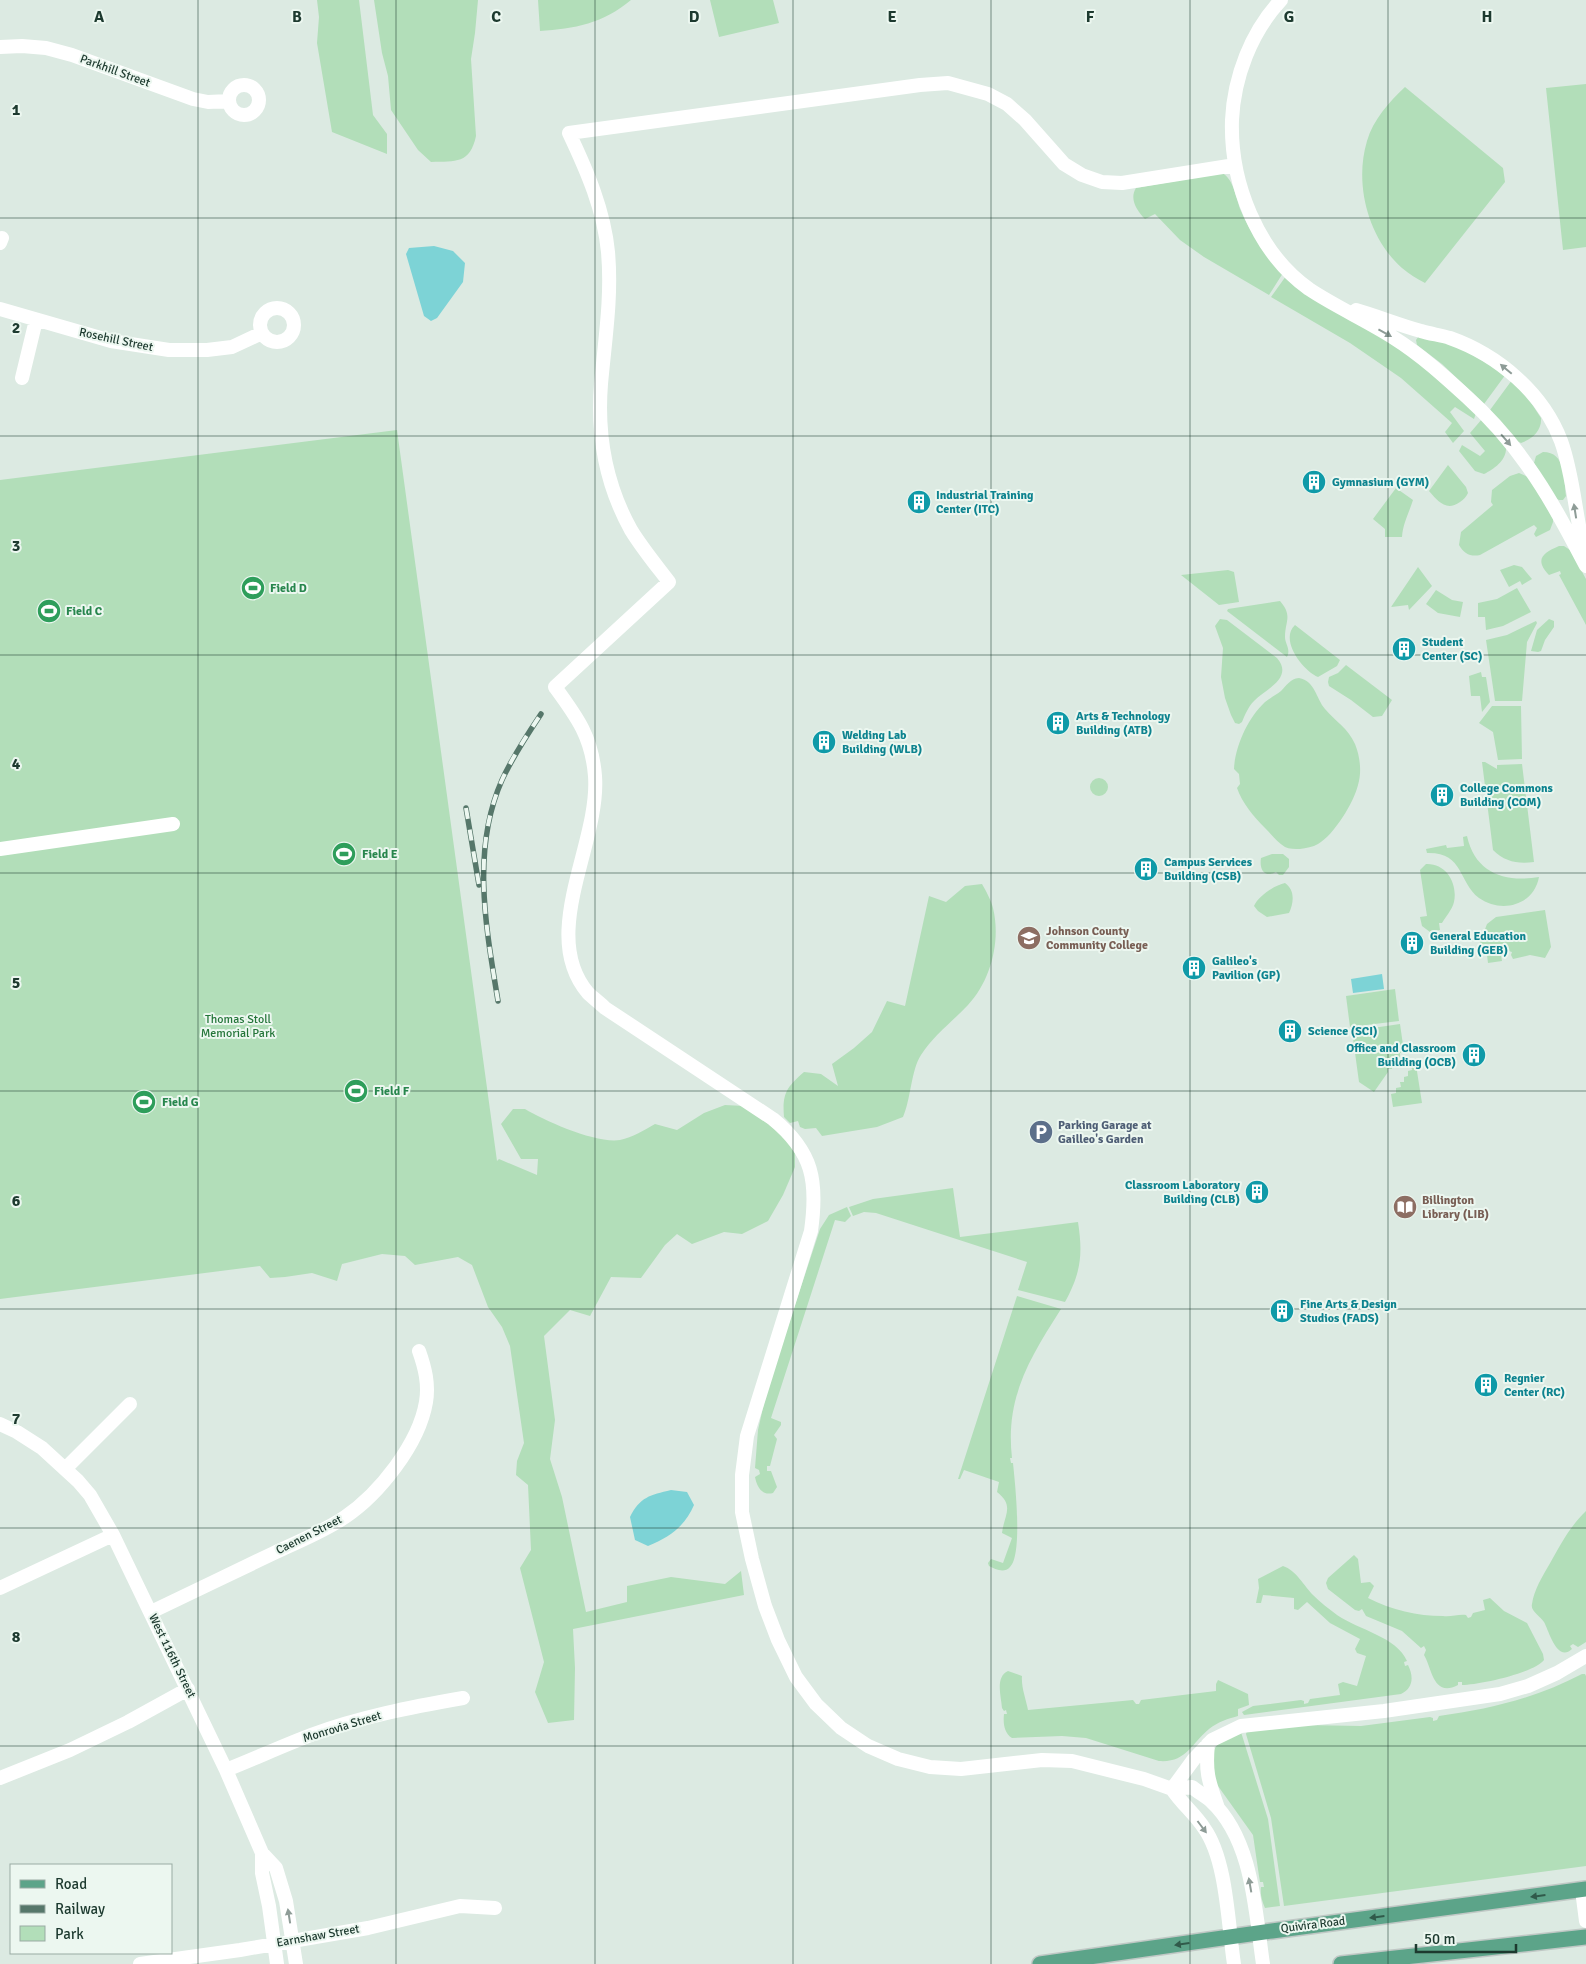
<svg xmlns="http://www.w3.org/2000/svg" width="1586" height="1964" font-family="Signika,sans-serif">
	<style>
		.green { fill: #b2deb9 }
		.water { fill: #7dd3d6 }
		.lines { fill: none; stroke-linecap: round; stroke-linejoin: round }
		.primary-casing { stroke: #c0c8c5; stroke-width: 18 }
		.street { stroke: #fff; stroke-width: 14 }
		.primary { stroke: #5ca489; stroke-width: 15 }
		.rail-casing { stroke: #56776a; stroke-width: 5.5 }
		.rail { stroke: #ecf7f0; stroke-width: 4; stroke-dasharray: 11; stroke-linecap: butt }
		.oneway { fill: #8e9c97 }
		.oneway2 { fill: #305a4a }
		.grid { fill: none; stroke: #1d3a2f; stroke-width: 1; stroke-opacity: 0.55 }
		.labels { text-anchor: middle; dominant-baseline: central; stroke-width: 4; stroke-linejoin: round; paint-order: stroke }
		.street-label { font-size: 12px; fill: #1d3a2f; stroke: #ecf7f0 }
		.culture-label { font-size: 12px; font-weight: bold; fill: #0d838f; stroke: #ecf7f0; text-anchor: start }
		.leisure-label { font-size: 12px; font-weight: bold; fill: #27864d; stroke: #ecf7f0; text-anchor: start }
		.education-label { font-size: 12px; font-weight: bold; fill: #785e54; stroke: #ecf7f0; text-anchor: start }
		.park-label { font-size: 12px; fill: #247539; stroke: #ecf7f0 }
		.service-label { font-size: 12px; font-weight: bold; fill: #4e5e75; stroke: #ecf7f0; text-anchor: start }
		.grid-label { font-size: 16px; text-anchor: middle; font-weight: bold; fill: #1d3a2f; stroke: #ecf7f0; stroke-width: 4; stroke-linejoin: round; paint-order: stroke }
	</style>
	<rect width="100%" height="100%" fill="#dceae2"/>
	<path class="green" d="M317 0H359L373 115 387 134V154L332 132 317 43 319 17Z
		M374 0H478L475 33 471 59 476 136C470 164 456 161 431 162L418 150 391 110 388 76 382 53Z
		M538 0H631C604 23 574 29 540 31Z
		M710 0H773L779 23 719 37Z
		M1586 84V247L1563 250 1546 88Z
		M1405 87 1503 168 1505 182 1425 283C1417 279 1409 274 1402 268 1368 238 1354 184 1367 141 1373 120 1389 102 1405 87Z
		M1222 173C1234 179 1236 199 1241 211 1251 235 1267 254 1283 273L1269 295 1204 257 1180 240 1155 214 1145 219C1137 211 1129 199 1136 188Z
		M1286 276 1413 358 1476 413 1474 419 1455 407 1450 412 1464 431 1453 443 1445 432 1452 423 1401 378 1350 343 1271 297Z
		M1419 336 1455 345 1506 374 1484 404 1442 364 1417 345 1416 340Z
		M1512 380 1526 395 1541 418C1542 430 1533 439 1521 443L1517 441 1490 410Z
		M1482 419 1506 447C1507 460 1494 469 1484 474L1475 471 1459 451 1462 445 1480 456 1485 451 1470 433Z
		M397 430 497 1161 499 1159 537 1175 538 1159H521L501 1124 513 1109H525C545 1121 597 1144 620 1140 633 1137 643 1131 655 1124L677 1130 704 1113 725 1105 744 1106 780 1133 788 1140 795 1153V1167L783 1195 768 1221 742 1234 724 1232 692 1244 677 1234 665 1245 641 1278 611 1277 590 1316 570 1310 544 1336 555 1420 550 1459 562 1497 586 1612 627 1602V1586L671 1577 725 1584 741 1571 744 1595 573 1629 575 1668 574 1720 548 1723 535 1692 544 1662 520 1568 531 1550 528 1485 516 1475 517 1461 524 1443 510 1346 502 1327 488 1307 472 1265 458 1257 415 1265 405 1256 382 1254 342 1264 337 1281 312 1273 285 1277 270 1278 260 1266 0 1299V480Z
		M1543 452C1566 452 1564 479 1566 496L1563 500H1559L1555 498 1534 463 1536 456Z
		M1448 465 1466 487 1468 493C1466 497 1464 499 1460 502 1446 512 1438 501 1429 491Z
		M1519 473 1528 477 1553 517V522L1550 530 1536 537 1534 534 1537 528 1534 525 1480 555C1471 557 1464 554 1459 545L1461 532 1493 505 1491 502 1492 490 1510 476Z
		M1396 488 1413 500C1409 513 1403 523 1402 537H1385V529L1373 519Z
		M1559 546H1564L1570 550 1586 579V625L1559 575 1561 574 1560 571 1549 575C1534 559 1543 553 1559 546Z
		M1514 565 1522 567 1532 579 1522 585 1520 581 1509 587 1500 570Z
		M1418 567 1432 586 1409 610 1408 605 1391 607Z
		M1228 570 1234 572 1239 602 1219 605 1181 575Z
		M1517 588 1531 612 1503 626 1486 630 1485 617H1478V603L1497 599Z
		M1436 590 1452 600 1463 602 1460 617 1438 613 1426 604Z
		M1280 601C1293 616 1285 621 1285 637 1285 644 1291 649 1287 657L1227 611 1228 609Z
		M1220 619 1227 620 1277 658C1294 678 1266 689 1254 701 1248 707 1245 715 1242 722L1239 724 1235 723 1231 715 1225 698 1221 677 1223 648 1215 626Z
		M1549 619 1554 621V627L1545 640 1541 651 1538 652 1531 651 1537 630Z
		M1536 621 1537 623 1527 642 1522 701H1495L1486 640 1507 635Z
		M1295 625 1340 660 1337 666 1318 677C1303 671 1279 640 1295 625Z
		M1346 665 1392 700 1382 716 1373 717 1351 700 1329 686 1328 682 1329 677 1338 673Z
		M1481 672 1482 677H1486L1490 702 1482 712 1480 696H1471L1469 676Z
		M1299 678C1315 681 1316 698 1325 709 1335 721 1348 728 1355 744 1360 756 1362 772 1358 785 1354 802 1334 835 1318 844 1313 847 1306 848 1300 849 1295 849 1289 849 1285 847 1278 843 1271 834 1265 828 1254 817 1242 803 1237 788L1240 784 1239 774 1234 769C1235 746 1248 718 1265 702 1270 698 1276 695 1281 691 1287 685 1290 679 1299 678Z
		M1492 706H1521L1522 759 1498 760 1493 732 1479 723Z
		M1482 762H1485L1497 769V765L1522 764 1534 862C1518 864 1505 862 1493 850Z
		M1090 787a9 9 0 1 1 18 0a9 9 0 1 1-18 0Z
		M1467 836C1475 873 1505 883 1539 877 1534 905 1502 914 1479 898 1458 882 1464 852 1427 853L1426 849 1446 845 1447 848 1464 846 1463 837Z
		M1272 854H1283L1289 859V867L1283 875H1279L1276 872C1265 878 1259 870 1261 858Z
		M1426 864C1446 863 1458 883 1454 902 1452 910 1446 916 1442 923H1439L1440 930 1430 932 1422 926 1420 917 1427 916 1420 870Z
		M1285 883C1295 890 1294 902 1289 913L1267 917 1258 911 1254 906C1258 896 1275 885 1285 883Z
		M982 884C986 891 991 900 993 908 1001 941 991 980 968 1005 953 1021 933 1036 921 1055 911 1070 911 1099 903 1117L877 1127 822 1136 816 1128 805 1129 800 1127 798 1121 790 1123 784 1117C782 1093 787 1087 804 1072L821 1074 838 1086 832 1064 854 1048 872 1032 887 1001 905 1006 929 896 946 902 965 886Z
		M1545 910 1551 947 1545 958 1530 955 1513 959 1511 955 1512 952 1505 950 1501 955 1502 961 1488 963 1486 947H1481L1478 934 1484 932 1487 924 1496 917Z
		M1395 989 1399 1021 1350 1027 1346 996Z
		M1400 1024 1404 1052 1400 1053V1057L1396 1058V1063L1392 1064V1069H1388V1072L1374 1092 1359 1082 1352 1031Z
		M1411 1065H1416L1422 1103 1393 1107 1391 1094 1396 1093V1088L1401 1087 1400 1082H1404V1077L1408 1076V1071L1412 1070Z
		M953 1188 960 1237 1078 1222C1083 1254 1081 1273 1065 1302L1018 1290 1027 1262 876 1213 864 1212 853 1216 849 1207 873 1199Z
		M847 1207 851 1216 845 1222 835 1220 834 1223 771 1418 781 1422V1425L774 1435 777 1439 770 1466H767V1471H771L777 1487 773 1493C762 1496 757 1487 755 1477L760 1474 759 1470 755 1468 758 1430 767 1390 820 1229 829 1215Z
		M1017 1296 1061 1309C1030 1358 1005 1397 1012 1458H1010L1011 1463H1013C1015 1482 1023 1555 1010 1567 1004 1574 995 1569 989 1566L988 1563 991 1559 1003 1563 1012 1538 1002 1533C1004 1515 1015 1506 997 1492L999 1482 964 1470 960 1479H958Z
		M1586 1511V1642L1578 1647 1573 1644 1570 1646 1572 1649C1557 1663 1549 1631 1544 1622 1540 1616 1530 1611 1532 1604 1534 1590 1542 1577 1549 1565 1561 1544 1568 1529 1586 1511Z
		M1354 1555 1358 1559 1361 1583 1370 1582 1374 1586 1368 1598C1392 1610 1417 1616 1443 1616 1451 1617 1459 1614 1466 1615L1468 1618 1471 1617 1473 1613 1485 1610 1483 1600 1490 1598 1504 1611 1527 1623 1543 1654 1544 1660C1534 1673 1479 1685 1462 1685V1682H1458V1685C1433 1698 1432 1668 1424 1655L1426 1650 1424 1646 1421 1648 1402 1631 1366 1616 1362 1609 1359 1611 1355 1610 1328 1589 1326 1583 1328 1578Z
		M1283 1566C1296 1570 1304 1586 1313 1595 1320 1602 1329 1609 1337 1615 1359 1630 1397 1637 1407 1661L1404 1662 1405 1666 1408 1665C1414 1677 1413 1688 1401 1694L1244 1715 1242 1712 1253 1706 1301 1700 1304 1701V1704L1308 1703 1310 1699 1340 1695 1338 1684 1343 1682 1357 1686 1366 1656 1357 1653 1355 1649 1360 1639 1330 1623 1307 1602 1298 1610 1294 1609V1598L1263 1595 1261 1603H1256L1259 1588 1258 1579Z
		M1008 1671 1022 1676C1021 1687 1026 1699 1028 1710L1133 1700 1136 1704H1139L1141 1700 1216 1691V1684L1218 1680 1248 1694 1249 1705 1238 1709V1716C1227 1719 1218 1722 1209 1729 1191 1744 1186 1763 1159 1761L1086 1738 1062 1736 1012 1738C1004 1733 1003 1723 1004 1714H1007L1006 1710 1004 1711 1002 1708C1001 1696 995 1677 1008 1671Z
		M1582 1674H1585L1586 1676V1866L1284 1906 1271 1818 1246 1734 1247 1731 1304 1725 1361 1726 1430 1717 1433 1718V1721L1437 1720 1439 1716C1490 1709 1536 1698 1582 1674Z
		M1241 1732 1268 1819 1280 1906 1265 1908C1262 1901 1260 1895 1261 1887H1264L1263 1882H1260L1259 1876 1253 1835 1213 1779V1752L1215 1748 1218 1744Z"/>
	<path class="water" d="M434 246 453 251 465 263 463 282 437 318 431 321 424 316 406 254 409 248Z
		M1382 974 1384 989 1353 993 1351 979Z
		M671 1490 687 1492 694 1505C685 1526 670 1537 648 1546L635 1540 630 1517C640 1497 650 1495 671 1490Z"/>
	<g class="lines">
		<g class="primary-casing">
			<path id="primary" d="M1040 1964 1272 1931 1586 1889
				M1341 1964 1586 1937"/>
		</g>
		<path class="street" d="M1281 0C1251 32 1234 77 1232 120 1230 182 1257 252 1309 289 1336 307 1366 320 1394 338 1421 355 1444 376 1467 397 1488 416 1511 442 1527 465 1550 497 1568 532 1586 566
			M0 47 22 46 46 48 72 55 193 99 208 102 229 101
			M229 100a15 15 0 1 1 30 0a15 15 0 1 1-30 0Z
			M1235 165 1122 183 1102 182 1082 175 1064 164 1025 120 1007 104 988 94 948 83 920 85 569 133C587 171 604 210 608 252 612 297 605 339 601 384 597 434 606 485 631 530 642 548 656 565 669 582L555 687C577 717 592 737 595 776 600 844 538 934 588 993 593 998 600 1003 605 1008L773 1119C813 1152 818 1181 811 1231L747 1436 742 1475V1512L752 1559 765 1606 778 1640 796 1677 816 1704 841 1728 868 1746 898 1759 930 1767 961 1769 1042 1760 1072 1761 1144 1779 1172 1789 1192 1787C1198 1792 1205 1796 1211 1801 1253 1840 1255 1910 1263 1964
			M0 243 2 238
			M260 325a17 17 0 1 1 34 0a17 17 0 1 1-34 0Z
			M0 309 111 341 169 350H207L232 347 262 333
			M1356 310C1377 316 1399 325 1421 331 1430 334 1441 335 1450 338 1498 355 1543 393 1561 441 1574 477 1575 516 1585 553
			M22 378 36 320
			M0 849 173 824
			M0 1424 17 1432 42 1448 78 1481 90 1495 113 1535 226 1770 262 1853 276 1868 286 1901 296 1964
			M65 1469 130 1404
			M0 1588 113 1535
			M151 1612C192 1592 233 1573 274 1553 297 1542 323 1532 345 1517 379 1494 419 1444 426 1402 429 1384 425 1368 419 1351
			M1208 1744C1205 1773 1209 1782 1218 1808
			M226 1770C254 1759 282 1746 311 1735 360 1717 411 1707 463 1698
			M0 1778 70 1750 128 1722 188 1689
			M1172 1789 1194 1759 1212 1740 1241 1726 1384 1711 1500 1694 1528 1686 1557 1673 1586 1656
			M1172 1789C1182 1804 1195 1814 1204 1828 1227 1860 1228 1925 1234 1964
			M262 1853V1873L269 1906 277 1964
			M1582 1890 1586 1921
			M140 1964 240 1950 368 1928 460 1906 495 1908"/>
		<use href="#primary" class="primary"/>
		<g class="rail-casing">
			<path id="rail" d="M466 808 479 885
				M498 1001C486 928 471 850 502 780 513 756 527 735 541 714"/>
		</g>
		<use href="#rail" class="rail"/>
	</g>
	<defs><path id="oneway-solid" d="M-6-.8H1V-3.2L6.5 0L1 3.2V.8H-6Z" transform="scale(1.25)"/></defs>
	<g class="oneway">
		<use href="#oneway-solid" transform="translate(1385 333) rotate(29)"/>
		<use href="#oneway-solid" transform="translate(1506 369) rotate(-140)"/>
		<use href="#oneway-solid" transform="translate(1506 440) rotate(49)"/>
		<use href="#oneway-solid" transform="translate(1575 511) rotate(-99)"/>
		<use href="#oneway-solid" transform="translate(1202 1827) rotate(53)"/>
		<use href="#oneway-solid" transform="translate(1250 1885) rotate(-100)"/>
		<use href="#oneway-solid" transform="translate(289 1916) rotate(-99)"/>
	</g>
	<g class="oneway2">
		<use href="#oneway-solid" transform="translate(1538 1896) rotate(173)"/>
		<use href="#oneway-solid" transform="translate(1377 1917) rotate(173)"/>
		<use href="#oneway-solid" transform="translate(1182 1944) rotate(172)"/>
	</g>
	<path class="grid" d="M198 0V1964M396 0V1964M595 0V1964M793 0V1964M991 0V1964M1190 0V1964M1388 0V1964M0 218H1586M0 436H1586M0 655H1586M0 873H1586M0 1091H1586M0 1309H1586M0 1528H1586M0 1746H1586"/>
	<defs>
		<g id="building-disc" transform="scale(1.25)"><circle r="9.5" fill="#0f9aa8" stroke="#ecf7f0"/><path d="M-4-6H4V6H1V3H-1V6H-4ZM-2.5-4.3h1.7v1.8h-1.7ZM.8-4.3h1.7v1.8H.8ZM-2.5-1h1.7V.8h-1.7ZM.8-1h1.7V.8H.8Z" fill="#fff"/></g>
		<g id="stadium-disc" transform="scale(1.25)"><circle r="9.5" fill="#2e9e5b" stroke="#ecf7f0"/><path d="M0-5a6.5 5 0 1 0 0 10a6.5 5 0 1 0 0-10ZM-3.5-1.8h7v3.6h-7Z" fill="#fff"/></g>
		<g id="university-disc" transform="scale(1.25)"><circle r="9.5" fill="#8d6e63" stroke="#ecf7f0"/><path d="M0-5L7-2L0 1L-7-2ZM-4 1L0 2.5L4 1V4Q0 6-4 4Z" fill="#fff"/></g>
		<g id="parking-disc" transform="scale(1.25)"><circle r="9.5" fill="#5c6f8a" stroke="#ecf7f0"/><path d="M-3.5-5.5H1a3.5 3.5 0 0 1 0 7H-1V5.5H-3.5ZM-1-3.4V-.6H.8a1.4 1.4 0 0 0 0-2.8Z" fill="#fff"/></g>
		<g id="library-disc" transform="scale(1.25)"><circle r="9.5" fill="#8d6e63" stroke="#ecf7f0"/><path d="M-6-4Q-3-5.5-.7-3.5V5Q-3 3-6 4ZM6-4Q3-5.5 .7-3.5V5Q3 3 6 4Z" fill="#fff"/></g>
	</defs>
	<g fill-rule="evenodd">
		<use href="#building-disc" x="1314" y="482"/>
		<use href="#building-disc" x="919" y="502"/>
		<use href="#stadium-disc" x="253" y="588"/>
		<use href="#stadium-disc" x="49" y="611"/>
		<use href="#building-disc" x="1404" y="649"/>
		<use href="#building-disc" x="1058" y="723"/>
		<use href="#building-disc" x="824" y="742"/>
		<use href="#building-disc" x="1442" y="795"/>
		<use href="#stadium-disc" x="344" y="854"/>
		<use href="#building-disc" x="1146" y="869"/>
		<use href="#university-disc" x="1029" y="938"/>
		<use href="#building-disc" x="1412" y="943"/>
		<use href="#building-disc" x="1194" y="968"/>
		<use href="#building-disc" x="1290" y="1031"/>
		<use href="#building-disc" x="1474" y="1055"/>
		<use href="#stadium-disc" x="356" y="1091"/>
		<use href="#stadium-disc" x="144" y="1102"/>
		<use href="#parking-disc" x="1041" y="1132"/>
		<use href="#building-disc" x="1257" y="1192"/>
		<use href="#library-disc" x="1405" y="1207"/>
		<use href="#building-disc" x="1282" y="1311"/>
		<use href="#building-disc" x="1486" y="1385"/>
	</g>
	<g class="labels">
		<g class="street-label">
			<text transform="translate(115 71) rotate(20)">Parkhill Street</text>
			<text transform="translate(116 340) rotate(12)">Rosehill Street</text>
			<text transform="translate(309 1535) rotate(-27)">Caenen Street</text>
			<text transform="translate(172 1656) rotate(64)">West 116th Street</text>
			<text transform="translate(342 1727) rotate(-17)">Monrovia Street</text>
			<text transform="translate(1313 1925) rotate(-7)">Quivira Road</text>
			<text transform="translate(318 1936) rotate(-10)">Earnshaw Street</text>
		</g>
		<g class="culture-label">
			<text x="1332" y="482">Gymnasium (GYM)</text>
			<text x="936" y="495">Industrial Training<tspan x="936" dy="14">Center (ITC)</tspan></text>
			<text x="1422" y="642">Student<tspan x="1422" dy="14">Center (SC)</tspan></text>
			<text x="1076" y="716">Arts &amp; Technology<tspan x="1076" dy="14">Building (ATB)</tspan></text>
			<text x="842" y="735">Welding Lab<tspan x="842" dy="14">Building (WLB)</tspan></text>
			<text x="1460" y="788">College Commons<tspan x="1460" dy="14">Building (COM)</tspan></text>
			<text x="1164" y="862">Campus Services<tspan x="1164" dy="14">Building (CSB)</tspan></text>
			<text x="1430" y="936">General Education<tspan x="1430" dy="14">Building (GEB)</tspan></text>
			<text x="1212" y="961">Galileo's<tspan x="1212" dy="14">Pavilion (GP)</tspan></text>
			<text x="1308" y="1031">Science (SCI)</text>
			<text x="1456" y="1048" text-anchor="end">Office and Classroom<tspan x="1456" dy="14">Building (OCB)</tspan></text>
			<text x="1240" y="1185" text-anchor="end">Classroom Laboratory<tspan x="1240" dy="14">Building (CLB)</tspan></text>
			<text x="1300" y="1304">Fine Arts &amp; Design<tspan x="1300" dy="14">Studios (FADS)</tspan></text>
			<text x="1504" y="1378">Regnier<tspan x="1504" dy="14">Center (RC)</tspan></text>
		</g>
		<g class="leisure-label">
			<text x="270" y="588">Field D</text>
			<text x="66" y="611">Field C</text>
			<text x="362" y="854">Field E</text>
			<text x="374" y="1091">Field F</text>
			<text x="162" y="1102">Field G</text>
		</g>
		<g class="education-label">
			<text x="1046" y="931">Johnson County<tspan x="1046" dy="14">Community College</tspan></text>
			<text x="1422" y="1200">Billington<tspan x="1422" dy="14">Library (LIB)</tspan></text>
		</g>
		<g class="park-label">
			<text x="238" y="1019">Thomas Stoll<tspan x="238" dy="14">Memorial Park</tspan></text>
		</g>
		<g class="service-label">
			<text x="1058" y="1125">Parking Garage at<tspan x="1058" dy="14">Gailleo's Garden</tspan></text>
		</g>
	</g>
	<g class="grid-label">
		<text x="99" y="22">A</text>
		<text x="297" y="22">B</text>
		<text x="496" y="22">C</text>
		<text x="694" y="22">D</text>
		<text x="892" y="22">E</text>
		<text x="1090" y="22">F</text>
		<text x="1289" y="22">G</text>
		<text x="1487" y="22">H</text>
		<text x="16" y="115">1</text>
		<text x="16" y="333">2</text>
		<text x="16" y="551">3</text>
		<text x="16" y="769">4</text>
		<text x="16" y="988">5</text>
		<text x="16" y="1206">6</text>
		<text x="16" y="1424">7</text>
		<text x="16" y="1642">8</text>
	</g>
	<rect x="10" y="1864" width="162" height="90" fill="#ecf7f0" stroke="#99aba3"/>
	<rect x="20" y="1880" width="25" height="8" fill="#5ca489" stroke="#99aba3"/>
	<text x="55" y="1889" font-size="15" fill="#1d3a2f">Road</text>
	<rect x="20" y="1905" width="25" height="8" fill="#56776a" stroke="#99aba3"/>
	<text x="55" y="1914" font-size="15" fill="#1d3a2f">Railway</text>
	<rect x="20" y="1926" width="25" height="15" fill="#b2deb9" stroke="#99aba3"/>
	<text x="55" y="1939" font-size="15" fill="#1d3a2f">Park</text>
	<path d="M1416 1944v8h100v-8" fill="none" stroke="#1d3a2f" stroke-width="2.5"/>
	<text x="1424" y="1944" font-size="15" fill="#1d3a2f" stroke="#ecf7f0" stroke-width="4" paint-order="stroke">50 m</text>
</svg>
